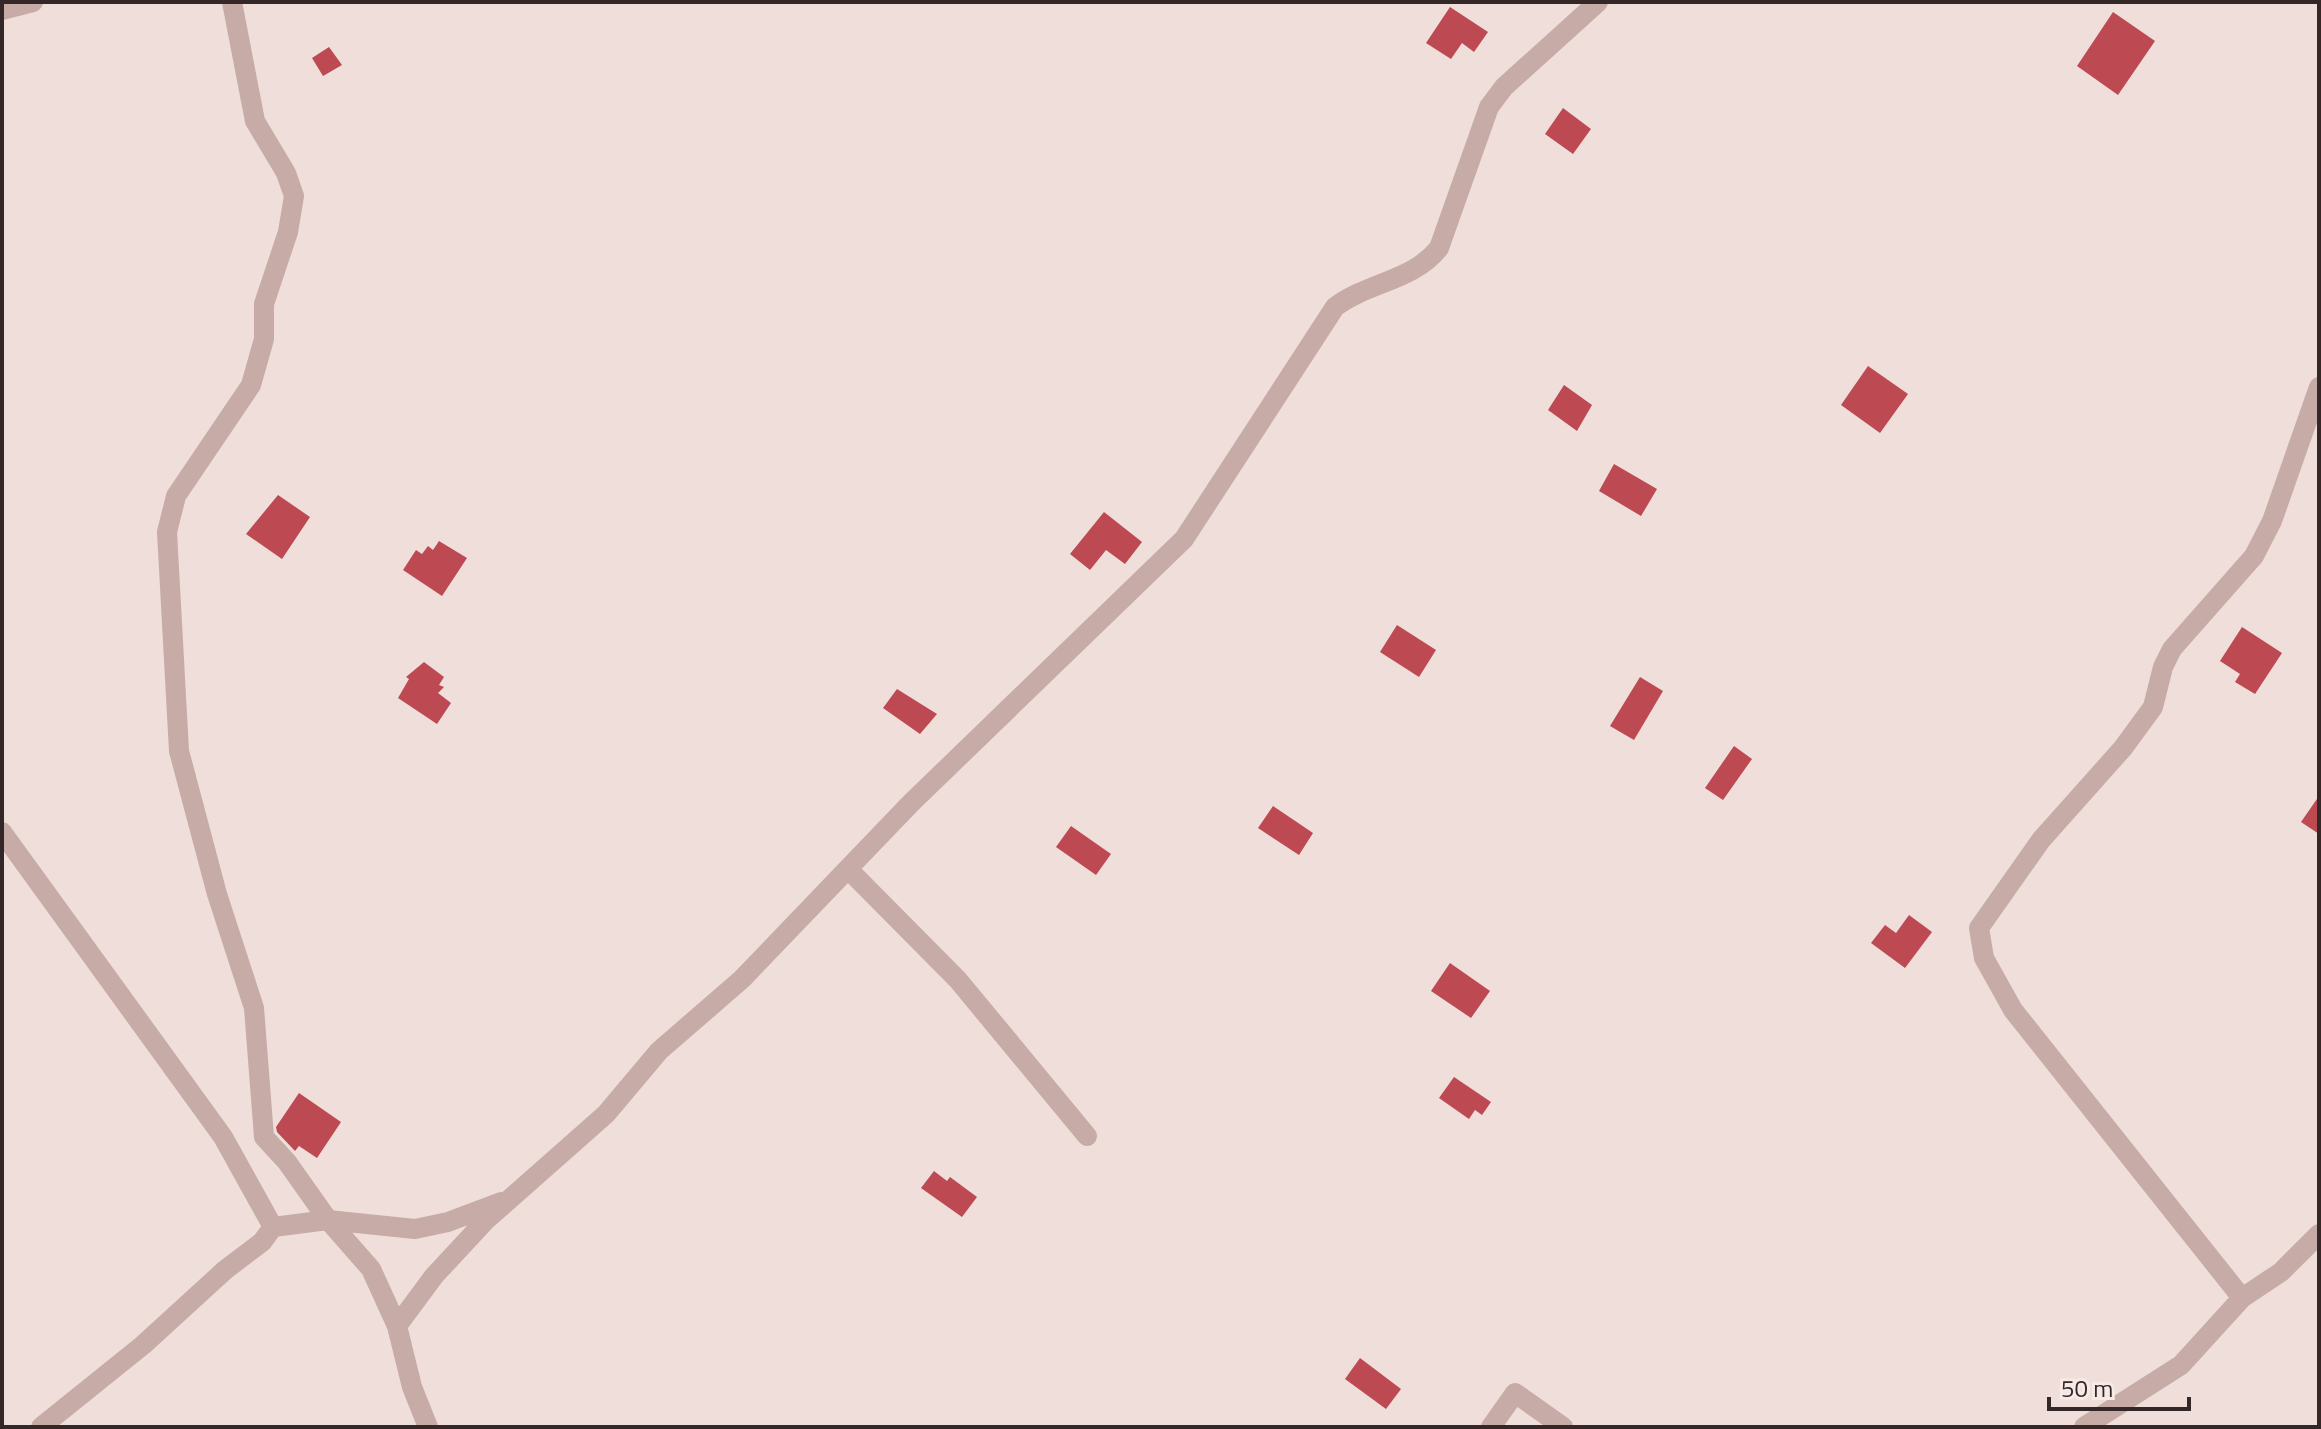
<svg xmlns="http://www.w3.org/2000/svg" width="2321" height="1429" font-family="'Titillium Web',sans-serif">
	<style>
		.building { fill: #bd4952 }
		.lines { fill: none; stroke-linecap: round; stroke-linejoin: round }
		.minor { stroke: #c6aba6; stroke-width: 20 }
	</style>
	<rect width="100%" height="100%" fill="#efded9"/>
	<path class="building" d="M1450 7 1488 32 1474 52 1462 43 1451 59 1426 43Z
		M2113 12 2155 41 2118 95 2077 66Z
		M329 47 342 65 323 76 312 58Z
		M1563 108 1591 129 1573 154 1545 134Z
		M1868 366 1908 394 1880 433 1841 405Z
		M1564 385 1592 405 1577 431 1548 410Z
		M1614 464 1657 489 1641 516 1599 491Z
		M278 495 310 517 282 559 246 534Z
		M1104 512 1142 542 1125 564 1106 550 1090 570 1070 554Z
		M439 541 467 558 442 596 403 570 416 550 422 554 428 546 433 550Z
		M1397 625 1436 650 1419 677 1380 652Z
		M2242 627 2282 653 2255 694 2235 682 2240 674 2220 661Z
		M424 662 444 677 439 685 444 687 438 693 451 703 437 724 398 698 409 679 406 677Z
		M1640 677 1663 691 1634 740 1610 726Z
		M897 689 937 714 920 734 883 708Z
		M1734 746 1752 759 1723 800 1705 788Z
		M2319 796V834L2301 822Z
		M1273 806 1313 833 1299 855 1258 828Z
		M1071 826 1111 854 1096 875 1056 847Z
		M1909 915 1932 932 1905 968 1871 943 1885 925 1896 933Z
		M1450 963 1490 991 1471 1018 1431 991Z
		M1454 1077 1491 1102 1482 1115 1475 1110 1469 1119 1439 1098Z
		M299 1093 341 1122 317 1158 299 1146 295 1151 277 1132 276 1127Z
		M934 1171 947 1181 950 1177 977 1197 962 1217 921 1188Z
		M1360 1358 1401 1389 1386 1409 1345 1379Z"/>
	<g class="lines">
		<path class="minor" d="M232 2 255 121 286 173 294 196 288 232 264 304V339L251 385 176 496 167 532 179 751 217 894 254 1008 264 1137 287 1162 328 1220 371 1269 397 1326 412 1387 428 1427
			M2 10 33 2
			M2 832 223 1137 273 1227
			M849 870 958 980 1087 1136
			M2242 1298 2013 1010 1984 958 1979 928 2041 840 2123 748 2153 707 2163 667 2172 649 2254 556 2272 521 2319 387
			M397 1326 434 1276 486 1220 606 1114 659 1051 742 979 911 803 1184 539 1335 307C1368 282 1413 281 1439 248L1489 107 1504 87 1598 2
			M41 1427 143 1345 225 1270 262 1242 273 1227 328 1220 415 1229 448 1222 501 1202
			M1491 1427 1515 1393 1563 1427
			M2084 1427 2181 1365 2242 1298 2281 1272 2319 1234"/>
	</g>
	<rect width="2321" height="1429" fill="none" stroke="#332727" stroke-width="8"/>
	<path d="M2049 1397v12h140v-12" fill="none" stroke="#332727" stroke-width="4"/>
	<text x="2061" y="1397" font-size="24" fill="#332727" stroke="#f7e9e5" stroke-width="6" paint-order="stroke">50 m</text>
</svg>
